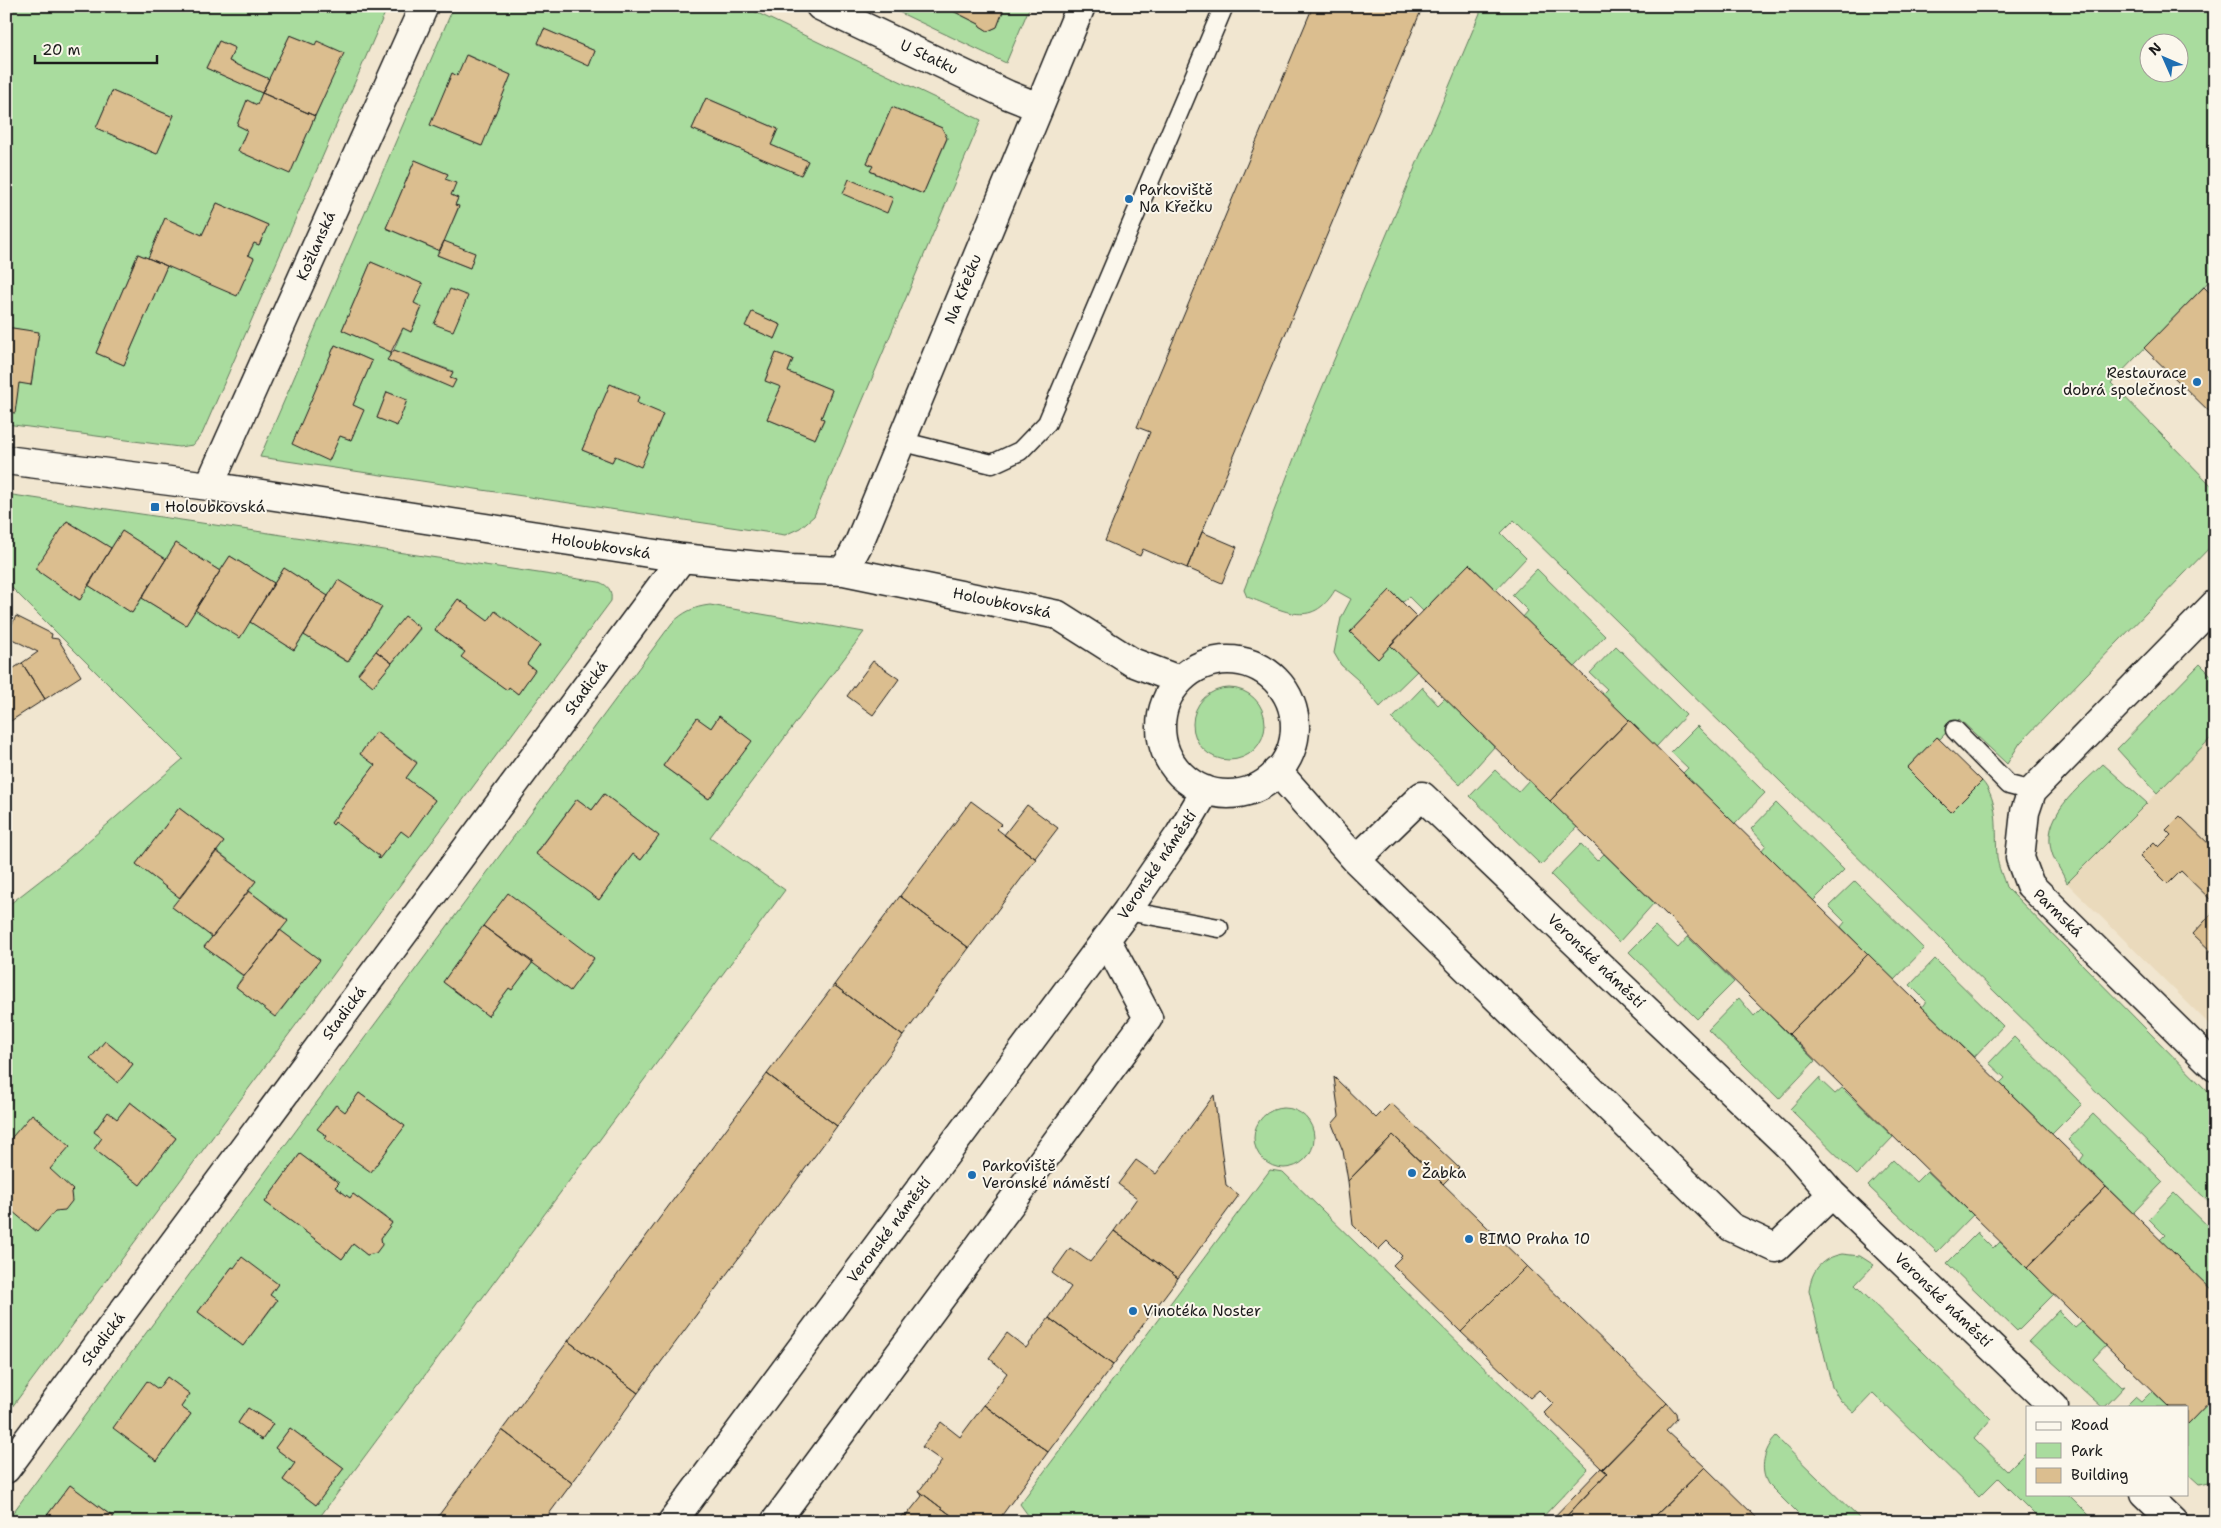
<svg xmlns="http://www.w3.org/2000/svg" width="2221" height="1528" font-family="'Shantell Sans',sans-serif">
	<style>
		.built { fill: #eadabc }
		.green { fill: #a9dc9e; stroke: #627c5d; fill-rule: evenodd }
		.building { fill: #dbbe8f; stroke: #1c1c1c }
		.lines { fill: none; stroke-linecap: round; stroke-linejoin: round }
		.service-casing { stroke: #1c1c1c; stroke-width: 21 }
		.minor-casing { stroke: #1c1c1c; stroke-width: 31 }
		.service { stroke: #fbf7ec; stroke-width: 18 }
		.minor { stroke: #fbf7ec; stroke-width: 28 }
		.poi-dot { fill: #1f6fb2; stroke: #fbf7ec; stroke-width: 2 }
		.labels { text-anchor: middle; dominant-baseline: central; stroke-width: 4; stroke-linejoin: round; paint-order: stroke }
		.street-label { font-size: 15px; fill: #1c1c1c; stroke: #fbf7ec }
		.poi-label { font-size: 15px; fill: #1c1c1c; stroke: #fbf7ec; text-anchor: start }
	</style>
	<rect width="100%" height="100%" fill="#f1e6d0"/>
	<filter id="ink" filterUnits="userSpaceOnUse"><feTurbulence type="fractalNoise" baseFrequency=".02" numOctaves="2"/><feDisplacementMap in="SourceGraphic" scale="10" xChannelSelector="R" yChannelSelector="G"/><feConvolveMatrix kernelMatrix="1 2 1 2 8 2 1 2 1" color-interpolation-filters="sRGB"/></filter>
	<g filter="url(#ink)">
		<path class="built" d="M2215 734V1030L2067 883Z"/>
		<path class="green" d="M6 6H388L202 434 193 445 179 447 6 424V412L19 383 31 384 39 333 6 327ZM290 35 315 45 317 42 343 53 290 173 238 151 247 130 237 125 247 101 257 105 262 93 206 68 219 41 235 48 229 61 269 79ZM112 91 171 116 174 115 157 154 96 128ZM217 203 268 225 259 245 254 243 248 255 254 258 167 266 124 365 96 353 138 254 148 258 165 218 202 235Z
			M454 6H515L526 11 528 6 554 8 555 6H743L981 120 814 516 800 528 785 535 260 457ZM544 29 595 51 589 65 538 44ZM467 55 511 75 481 146 431 125 452 73 457 76ZM706 98 778 129 771 145 808 161 801 175 692 129ZM892 107 942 128 947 139 923 194 871 172 873 166 867 163ZM415 160 448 174 445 179 451 195 458 198 455 205 459 207 444 241 470 268 437 255 439 251 386 228ZM371 262 422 284 414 303 422 308 411 332 403 328 394 350 453 371 450 378 455 381 452 387 416 374 388 360 391 352 342 330ZM752 312 781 325 775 339 746 326ZM335 345 372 361 353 405 363 410 351 440 340 436 293 444ZM776 353 793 359 788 372 832 390 821 418 824 420 815 439 767 419 781 387 765 380ZM610 385 639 397 612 462 582 450ZM387 392 407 400 397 425 377 418Z
			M886 6H943L979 24 980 26 988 31 997 27 1005 6H1030L1006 63Z
			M1483 6H2215V275L2111 383 2215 489V542L2020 743 2007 764 1959 719 1940 739 1937 737 1907 768 1951 812 1982 781C2000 801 1995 832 1997 857 1998 867 2003 877 2006 887L2215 1099V1208L1514 520 1501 533 1526 558 1496 590 1469 564 1423 611 1409 597 1403 602 1390 590 1350 632 1378 659 1391 645 1417 671 1380 707 1358 680 1341 665 1334 653 1341 618 1351 599 1335 590C1311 631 1282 609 1247 597L1244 590 1309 419ZM2148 42H2178V72H2148Z
			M6 494 599 582C609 586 612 590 611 601L6 1415V907L64 862 183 759 6 582ZM67 521 111 548 122 531 166 559 176 543 220 571 230 556 274 583 284 568 328 596 338 580 382 608 347 662 304 635 294 650 250 622 195 610 186 625 142 598 132 613 88 585 79 600 36 569ZM458 599 488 621 495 612 540 645 527 664 535 670 518 694 509 687 507 690 462 657 465 652 435 630ZM405 616 420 629 373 686 358 673ZM376 732 417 762 406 778 435 800 409 836 401 831 379 859 378 858 379 856 335 822 333 825 331 823 375 765 360 754ZM179 808 224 842 217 851 256 881 249 891 288 920 280 930 319 960 276 1017 236 987 243 976 204 947 212 937 172 907 180 898 136 864ZM105 1041 133 1064 118 1083 90 1059ZM130 1102 176 1138 140 1185 94 1149 102 1138 94 1131 108 1113 117 1119Z
			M1537 569 1605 636 1575 667 1523 617 1528 611 1512 595Z
			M710 605 864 632 710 837 785 890 316 1522H109L113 1517 70 1485 42 1522H6L672 623C684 612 693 607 710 605ZM719 716 751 741 708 799 663 766 697 719 711 728ZM604 794 659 836 641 860 633 854 599 900 536 853 577 799 592 810ZM508 894 594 959 570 990 533 962 512 990 509 988 488 1016 443 982ZM359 1093 405 1126 371 1171 325 1139 327 1136 318 1129 335 1105 345 1112ZM300 1154 338 1183 335 1187 350 1198 353 1194 392 1222 381 1238V1245L376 1253 367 1255 353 1244 342 1259 265 1202ZM232 1267 278 1284 270 1295 277 1301 243 1346 198 1312ZM167 1377 190 1394 181 1407 191 1414 157 1461 158 1389ZM248 1408 273 1424 262 1440 238 1423ZM290 1428 344 1468 316 1505 283 1480 295 1463 275 1448Z
			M1616 646 1686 715 1656 747 1602 694 1607 689 1590 673Z
			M2200 664 2215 679V734L2157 793 2117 749Z
			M1423 687V689L1438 705 1445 698 1494 747 1460 785 1392 719Z
			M1193 724a36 36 0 1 1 72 0a36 36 0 1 1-72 0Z
			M1697 726 1765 793 1735 824 1683 773 1688 768 1671 752Z
			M2103 764 2147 803 2067 883C2063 874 2057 865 2053 856 2038 817 2079 788 2103 764Z
			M1495 770 1518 792 1529 780 1577 827 1541 865 1470 796Z
			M1776 803 1844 870 1813 901 1762 850 1766 845 1751 829Z
			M1581 844 1597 861 1604 854 1654 903 1619 942 1551 875Z
			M1855 881 1924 949 1894 980 1841 927 1845 922 1829 906Z
			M1655 926 1678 948 1688 937 1734 982 1697 1019 1629 952Z
			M1935 959 2003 1026 1974 1057 1922 1007 1926 1001 1910 985Z
			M1739 998 1754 1016 1762 1008 1815 1061 1779 1099 1708 1030Z
			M2014 1037 2082 1104 2052 1134 2000 1083 2005 1078 1989 1063Z
			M1820 1077V1080L1835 1094 1842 1088 1893 1137 1857 1175 1790 1109Z
			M1254 1138a30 30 0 1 1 60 0a30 30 0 1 1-60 0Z
			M2093 1114 2163 1182 2133 1213 2080 1161 2084 1155 2068 1140Z
			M1893 1160 1916 1182 1927 1171 1973 1215 1937 1252 1868 1186Z
			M1270 1170 1283 1172 1588 1469 1538 1522H1033L1020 1504Z
			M2174 1193 2215 1233V1288L2212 1291 2160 1240 2165 1235 2149 1219Z
			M1978 1232V1234L1993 1249 2000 1242 2054 1294 2017 1331 1947 1263Z
			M1842 1254 1860 1256 1874 1265 1855 1285 1991 1419 1974 1439 2007 1471 2025 1453 2027 1455V1494H2068L2096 1522H2042L1998 1478 1979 1497 1873 1393 1854 1413 1840 1400 1832 1387 1809 1290C1812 1269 1822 1258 1842 1254Z
			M2059 1310V1312L2075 1328 2082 1322 2106 1345 2093 1359 2122 1387 2125 1386 2105 1407H2102L2029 1341Z
			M2152 1391 2169 1407H2125L2135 1397 2141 1402Z
			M2215 1396V1475L2208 1483 2199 1485 2187 1474V1425Z
			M1776 1437 1863 1522H1806L1768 1484C1759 1469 1764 1449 1776 1437Z"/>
		<path class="building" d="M515 6H528L526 11Z
			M943 6H1005L997 27 988 31 980 26 979 24Z
			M1313 6H1423L1187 568 1143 549 1140 556 1105 541 1150 432 1137 427Z
			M544 29 595 51 589 66 538 43Z
			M290 35 315 45 317 41 344 53 315 116 262 93Z
			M219 41 235 48 229 61 269 79 262 93 206 68Z
			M466 55 511 75 482 146 430 125 452 73 457 76Z
			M112 91 171 116 173 114 174 115 157 154 96 128Z
			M262 93 315 116 290 174 238 151 247 130 237 125 247 100 257 105Z
			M706 98 778 129 771 145 808 161 801 175 692 129Z
			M892 107 942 128 947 138 923 194 870 171 873 166 867 163Z
			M415 160 448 174 445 179 456 183 451 195 458 198 455 205 459 206 440 251 386 228Z
			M849 179 893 198 887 213 843 194Z
			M217 203 268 225 259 245 254 243 248 255 254 258 237 296 148 258 165 218 202 235Z
			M444 241 475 253 470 268 437 255Z
			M138 254 167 266 124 365 96 353Z
			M371 262 423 284 414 303 422 307 411 332 403 328 391 352 342 330Z
			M2204 287 2215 298V417L2144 348Z
			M450 289 468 296 453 331 434 324Z
			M752 312 781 325 775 339 745 326Z
			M6 327 39 332 31 385 19 383 15 413 6 412Z
			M335 345 372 361 353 405 364 410 351 440 340 436 329 461 292 444Z
			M394 350 453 372 450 378 456 380 452 388 387 360Z
			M776 353 793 359 788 372 832 390 821 418 824 419 815 439 767 419 781 387 765 381Z
			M610 384 639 396 637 403 663 414 641 467 615 456 612 462 582 450Z
			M387 392 407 400 397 426 377 418Z
			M67 521 111 548 80 600 35 569Z
			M122 531 166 559 132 613 88 585Z
			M1202 532 1237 547 1222 583 1187 568Z
			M176 543 220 571 186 625 142 598Z
			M230 556 274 583 240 638 195 610Z
			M1469 564 1629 720 1550 801 1390 645Z
			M284 568 328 596 294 650 250 622Z
			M338 580 382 607 348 662 304 635Z
			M1390 590 1417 617 1378 659 1350 632Z
			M458 599 488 621 495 611 540 645 527 664 535 670 518 694 509 687 507 690 461 657 465 652 435 630Z
			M16 616 52 634 51 638 58 639 81 676 45 699 22 663 38 652 6 636Z
			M405 616 420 628 392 663 376 651Z
			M376 651 392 663 373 686 358 674Z
			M873 661 899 679 873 715 847 696Z
			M22 663 45 699 6 724V673Z
			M719 716 752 741 709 799 663 766 697 718 711 728Z
			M1629 720 1868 954 1789 1034 1550 801Z
			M376 732 417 763 406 778 435 800 409 837 401 831 379 859 378 858 379 856 335 822 333 825 331 823 375 765 360 754Z
			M1937 737 1982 781 1951 812 1907 768Z
			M604 794 659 836 641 860 633 854 599 900 536 854 577 799 592 810Z
			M971 801 1002 824 997 829 1036 859 969 948 900 896Z
			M1027 805 1058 828 1035 858 1004 835Z
			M179 808 224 842 180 898 136 864Z
			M2180 816 2215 850V904L2181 871 2168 884 2140 856 2154 842 2159 847 2171 835 2166 830Z
			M216 851 256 881 212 937 172 907Z
			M249 891 288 921 244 976 204 947Z
			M508 893 594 958 570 991 483 926Z
			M900 896 969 948 903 1036 834 985Z
			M2215 910V955L2193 934Z
			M483 926 533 962 512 990 509 988 488 1016 443 982Z
			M280 930 320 960 275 1017 236 987Z
			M1868 954 2106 1187 2027 1268 1789 1034Z
			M834 985 903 1036 837 1126 767 1074Z
			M105 1041 133 1064 118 1083 90 1059Z
			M767 1074 837 1126 638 1393 568 1341Z
			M1334 1077 1376 1118 1391 1103 1459 1168 1443 1184 1393 1135 1348 1181 1343 1151 1332 1124 1339 1116Z
			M359 1093 405 1126 371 1172 325 1139 327 1136 317 1129 336 1105 345 1112Z
			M1214 1095 1226 1185 1239 1195 1178 1278 1114 1231 1137 1198 1118 1184 1136 1160 1156 1174Z
			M130 1102 176 1138 140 1185 94 1149 102 1138 94 1132 108 1112 117 1119Z
			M32 1114 70 1146 50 1169 73 1190 71 1192 72 1201 65 1210 55 1211 37 1232 6 1206V1144Z
			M1393 1135 1527 1266 1461 1332 1393 1265 1402 1256 1387 1241 1378 1250 1353 1225 1348 1181Z
			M300 1154 339 1183 335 1187 350 1198 353 1194 392 1223 381 1238 382 1245 376 1253 367 1255 353 1244 342 1259 265 1202Z
			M2106 1187 2215 1293V1396L2187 1425V1407H2169L2027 1268Z
			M1114 1231 1178 1278 1113 1365 1049 1318 1071 1287 1052 1273 1070 1248 1090 1262Z
			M242 1257 278 1284 270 1295 277 1300 243 1346 198 1312 232 1267 234 1268Z
			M1527 1266 1667 1403 1602 1469 1544 1413 1553 1404 1539 1390 1530 1398 1461 1332Z
			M1049 1318 1113 1365 1048 1452 984 1405 1007 1373 989 1358 1007 1333 1026 1348Z
			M568 1341 638 1393 572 1483 502 1430Z
			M167 1377 190 1394 181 1407 191 1414 157 1461 113 1428 147 1381 158 1389Z
			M1667 1403 1676 1413 1677 1419 1666 1431 1705 1467 1649 1522H1561L1607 1473 1603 1469Z
			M984 1405 1048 1452 997 1522H960L919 1491 942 1461 922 1447 941 1422 960 1437Z
			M248 1408 273 1424 262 1440 238 1423Z
			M290 1428 344 1468 316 1505 283 1480 295 1463 275 1448Z
			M502 1430 572 1483 543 1522H439L436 1519Z
			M1705 1467 1761 1522H1649Z
			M1601 1468 1607 1473 1561 1522H1549Z
			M70 1485 113 1517 109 1522H42Z
			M919 1491 960 1522H897L903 1514 906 1516 922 1496Z"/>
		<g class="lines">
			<g class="service-casing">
				<path id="service" d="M900 441 992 464 1020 451 1047 423 1224 6
					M1955 730 2009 785 2032 791
					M1127 911 1219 928"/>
			</g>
			<g class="minor-casing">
				<path id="minor" d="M820 6 1008 95 1038 107
					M6 460 209 486 682 558 789 569 844 571 1058 615 1132 662 1179 680
					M209 486 424 6
					M844 571 859 543 1081 6
					M2215 604 2032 791 2025 812 2020 858 2030 885 2215 1067
					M1161 727a67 67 0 1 1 134 0a67 67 0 1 1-134 0Z
					M1277 771 1356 860 1731 1227 1776 1248 1832 1194
					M1356 860 1422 796 1796 1153 1832 1194 2054 1407
					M6 1469 682 558
					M2145 1494 2174 1522
					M672 1522 1127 911 1180 834 1206 790
					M775 1522 1148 1018 1106 939"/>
			</g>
			<use href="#service" class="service"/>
			<use href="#minor" class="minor"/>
		</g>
	</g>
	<g class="poi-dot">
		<circle cx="1129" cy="199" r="5"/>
		<circle cx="2197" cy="382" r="5"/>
		<rect x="150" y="502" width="10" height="10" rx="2.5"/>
		<circle cx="1412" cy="1173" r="5"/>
		<circle cx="972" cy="1175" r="5"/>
		<circle cx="1469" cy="1239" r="5"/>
		<circle cx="1133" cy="1311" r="5"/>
	</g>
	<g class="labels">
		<g class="street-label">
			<text transform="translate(929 57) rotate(25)">U Statku</text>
			<text transform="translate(316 246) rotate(-66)">Kožlanská</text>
			<text transform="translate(963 289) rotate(-68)">Na Křečku</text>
			<text transform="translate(601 546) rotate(9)">Holoubkovská</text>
			<text transform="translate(1002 603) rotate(12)">Holoubkovská</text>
			<text transform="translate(586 688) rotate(-54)">Stadická</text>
			<text transform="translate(1157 865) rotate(-56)">Veronské náměstí</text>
			<text transform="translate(2058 913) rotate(44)">Parmská</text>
			<text transform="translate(1596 961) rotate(44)">Veronské náměstí</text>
			<text transform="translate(344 1013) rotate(-53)">Stadická</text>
			<text transform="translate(889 1230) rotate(-53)">Veronské náměstí</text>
			<text transform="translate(1943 1300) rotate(44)">Veronské náměstí</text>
			<text transform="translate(103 1339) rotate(-53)">Stadická</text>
		</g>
		<g class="poi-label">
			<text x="1139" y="190">Parkoviště<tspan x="1139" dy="17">Na Křečku</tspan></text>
			<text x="2187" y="373" text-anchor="end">Restaurace<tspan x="2187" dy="17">dobrá společnost</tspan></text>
			<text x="165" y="507">Holoubkovská</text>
			<text x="982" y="1166">Parkoviště<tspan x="982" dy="17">Veronské náměstí</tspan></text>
			<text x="1422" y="1173">Žabka</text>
			<text x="1479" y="1239">BIMO Praha 10</text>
			<text x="1143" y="1311">Vinotéka Noster</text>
		</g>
	</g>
	<rect width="2221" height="1528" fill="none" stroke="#fbf7ec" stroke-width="25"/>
	<rect x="12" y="12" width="2196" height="1503" fill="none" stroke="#1c1c1c" stroke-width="2" filter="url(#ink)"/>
	<rect x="2026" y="1406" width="162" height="90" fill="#fbf7ec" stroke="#a29f99"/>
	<rect x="2036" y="1422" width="25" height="8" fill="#fbf7ec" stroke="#a29f99"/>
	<text x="2071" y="1430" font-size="15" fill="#1c1c1c">Road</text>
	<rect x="2036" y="1443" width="25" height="15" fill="#a9dc9e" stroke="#a29f99"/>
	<text x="2071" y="1456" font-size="15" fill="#1c1c1c">Park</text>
	<rect x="2036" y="1468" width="25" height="15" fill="#dbbe8f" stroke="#a29f99"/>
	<text x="2071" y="1480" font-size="15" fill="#1c1c1c">Building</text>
	<g transform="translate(2164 58) rotate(315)"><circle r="24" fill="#fbf7ec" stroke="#a29f99"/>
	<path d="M0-4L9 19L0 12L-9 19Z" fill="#1f6fb2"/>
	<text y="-8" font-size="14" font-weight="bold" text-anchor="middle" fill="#1c1c1c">N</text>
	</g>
	<path d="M35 55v8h122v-8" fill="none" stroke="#1c1c1c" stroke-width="2.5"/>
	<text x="42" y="55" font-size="15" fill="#1c1c1c" stroke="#fbf7ec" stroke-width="4" paint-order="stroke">20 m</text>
</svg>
